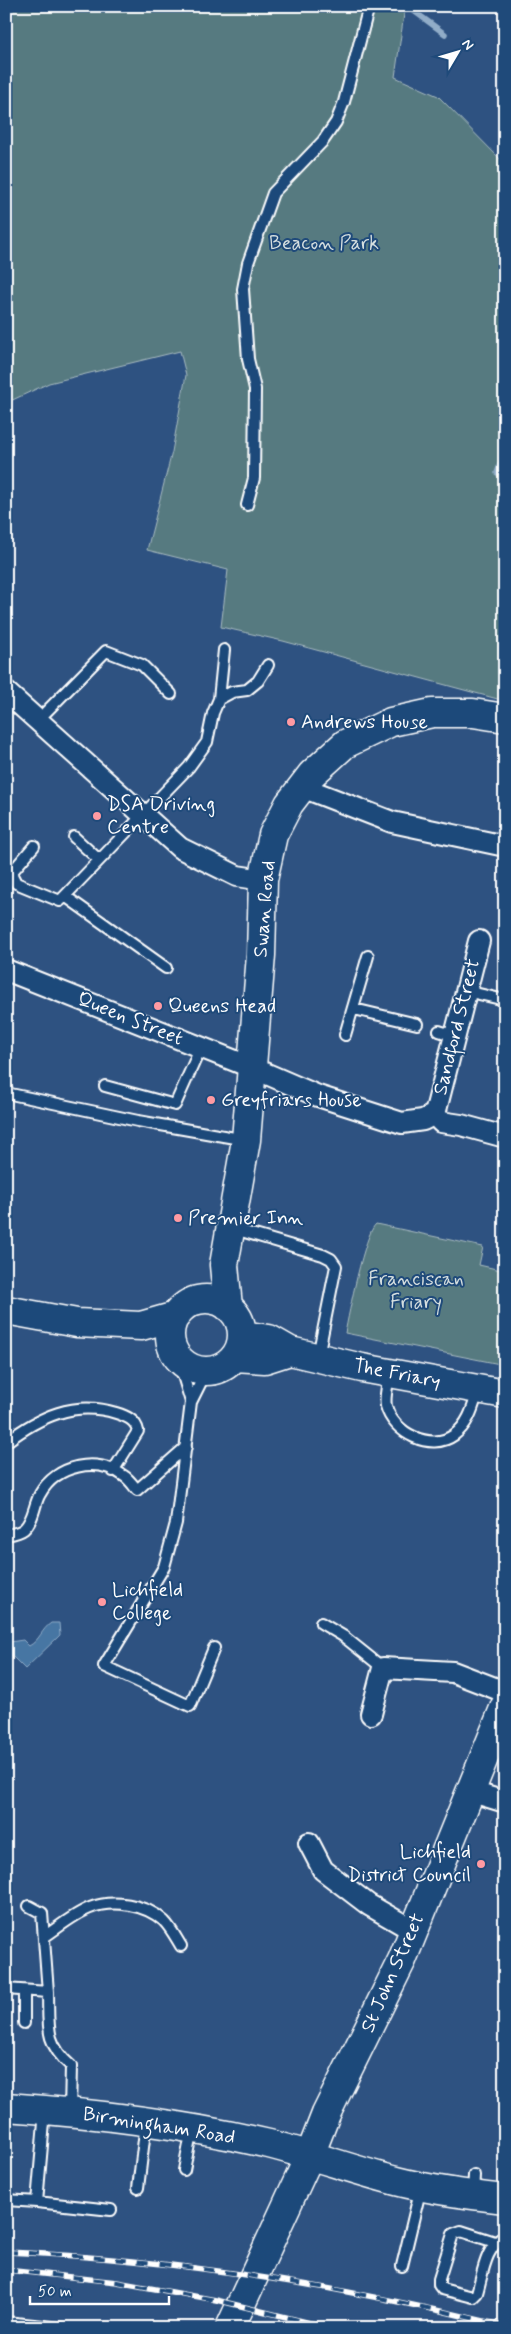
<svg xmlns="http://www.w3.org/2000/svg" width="511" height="2334" font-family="Mynerve,sans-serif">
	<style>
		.park { fill: #567a80; stroke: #aabcc0 }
		.water { fill: #4776a3; stroke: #91adc8 }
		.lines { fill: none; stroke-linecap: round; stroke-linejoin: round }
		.stream { stroke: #91adc8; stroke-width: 5.5 }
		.lane-casing { stroke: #fff; stroke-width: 14 }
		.street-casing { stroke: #fff; stroke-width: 24 }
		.secondary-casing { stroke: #fff; stroke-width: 31 }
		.lane { stroke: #1f4a7a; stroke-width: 10 }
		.street { stroke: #1f4a7a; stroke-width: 20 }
		.secondary { stroke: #1f4a7a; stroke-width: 28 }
		.rail-casing { stroke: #fff; stroke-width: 5.5 }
		.rail { stroke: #1f4a7a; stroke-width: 4; stroke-dasharray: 11; stroke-linecap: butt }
		.poi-dot { fill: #ff9aa2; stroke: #1f4a7a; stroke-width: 2 }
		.labels { text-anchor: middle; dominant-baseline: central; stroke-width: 4; stroke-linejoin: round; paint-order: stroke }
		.park-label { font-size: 20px; fill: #d5dedf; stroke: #1f4a7a }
		.poi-label { font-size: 20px; fill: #fff; stroke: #1f4a7a; text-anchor: start }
		.street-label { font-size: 20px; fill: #fff; stroke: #1f4a7a }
	</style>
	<rect width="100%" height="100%" fill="#2e5281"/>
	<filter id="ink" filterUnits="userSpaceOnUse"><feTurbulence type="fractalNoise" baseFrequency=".02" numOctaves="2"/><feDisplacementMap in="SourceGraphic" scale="10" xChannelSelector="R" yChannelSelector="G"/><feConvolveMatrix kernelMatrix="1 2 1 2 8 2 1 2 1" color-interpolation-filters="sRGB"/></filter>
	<g filter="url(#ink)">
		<path class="park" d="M6 6H410L404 14 395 77 438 96 505 164V701L283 641 221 627 228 570 147 550 172 452 186 375 180 351 49 383 6 403Z
			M376 1224 483 1247 479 1265 505 1271V1365L345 1333C349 1314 364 1234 376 1224Z"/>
		<path class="water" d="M51 1623H59L60 1635 25 1669 10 1654V1642L23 1640 29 1646C40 1640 41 1630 51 1623Z"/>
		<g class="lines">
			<path class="stream" d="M407 6 445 34
				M497 473 505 451"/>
			<g class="lane-casing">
				<path id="lane" d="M247 505 254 478 255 389 248 359 243 289 248 263 273 193 323 141 336 122 344 102 369 6
					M219 699 224 650
					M37 721 106 651 142 665 171 694
					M74 837 99 860
					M34 846 11 873 16 883 60 901 189 767 207 742 213 713 219 699 232 692 247 690 258 681 268 665
					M65 896 166 968
					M466 991 505 1000
					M354 1009 417 1024
					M439 1031 455 1036
					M345 1035 368 956
					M105 1086 175 1105 201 1047
					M6 1093 138 1121 246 1140
					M231 1228 323 1255 331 1259 336 1266 318 1356
					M178 1359 191 1402
					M206 1372 191 1402 176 1523 164 1567 104 1666 190 1706 214 1648
					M389 1375C388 1384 384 1397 386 1406 393 1433 431 1452 454 1435 469 1424 473 1407 478 1391
					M6 1442C39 1417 74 1400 116 1413 126 1416 136 1420 138 1431L113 1471
					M6 1535C12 1534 19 1533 24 1529 34 1520 34 1504 40 1494 56 1465 97 1456 124 1476 129 1479 133 1485 137 1490L186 1447
					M321 1623 343 1636 383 1668
					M29 1906 42 1913 48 1992
					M44 1937C59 1927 74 1914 90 1908 112 1899 146 1904 164 1921 171 1928 176 1938 181 1946
					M6 1989 48 1992C49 2025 44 2043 71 2066L70 2112
					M24 2023V1991
					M184 2170 192 2129
					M138 2188 146 2123
					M473 2194 474 2175
					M6 2200 37 2202 45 2111
					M37 2202 111 2210
					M495 2242 461 2231 453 2234 439 2279V2285L442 2289 473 2297 477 2293C483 2273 485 2247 505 2236
					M402 2266 421 2187
					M6 2322 62 2328"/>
			</g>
			<g class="street-casing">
				<path id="street" d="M6 692 180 848 237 876 263 880
					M302 787 392 822 505 846
					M6 970 253 1068 318 1096 402 1123 423 1120 435 1114 479 941
					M435 1114 441 1122 461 1125 505 1137
					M371 1714 383 1668 453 1672 505 1692
					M469 1791 505 1802
					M309 1843 323 1870 369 1905 414 1931"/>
			</g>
			<g class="secondary-casing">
				<path id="secondary" d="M170 1335a36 36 0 1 1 72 0a36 36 0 1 1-72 0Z
					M228 1307 224 1265 246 1140 261 955 263 880 273 835 289 804 312 774 345 744 391 722 432 713H473L505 718
					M6 1310 77 1323 141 1326 176 1316
					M242 1335 269 1339 290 1351 362 1368 505 1394
					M235 1357 265 1359 290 1351
					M6 2107C94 2113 183 2124 269 2144 312 2155 354 2170 396 2181 431 2190 469 2195 505 2199
					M230 2328 310 2155 326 2114 402 1960 505 1706"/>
			</g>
			<use href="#lane" class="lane"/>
			<use href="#street" class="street"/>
			<use href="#secondary" class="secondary"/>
			<g class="rail-casing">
				<path id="rail" d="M6 2252C174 2259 342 2286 505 2326
					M6 2270 117 2282 216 2300 331 2328"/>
			</g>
			<use href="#rail" class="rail"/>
		</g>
	</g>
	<g class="poi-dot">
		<circle cx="291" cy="722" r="5"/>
		<circle cx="97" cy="816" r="5"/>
		<circle cx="158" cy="1006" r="5"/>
		<circle cx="211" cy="1100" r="5"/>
		<circle cx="178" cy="1218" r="5"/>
		<circle cx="102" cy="1602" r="5"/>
		<circle cx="481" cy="1864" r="5"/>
	</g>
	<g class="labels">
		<g class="park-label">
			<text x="324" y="243">Beacon Park</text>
			<text x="416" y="1279">Franciscan<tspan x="416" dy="23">Friary</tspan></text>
		</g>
		<g class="poi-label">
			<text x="301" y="722">Andrews House</text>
			<text x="107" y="804">DSA Driving<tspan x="107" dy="23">Centre</tspan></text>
			<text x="168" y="1006">Queens Head</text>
			<text x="221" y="1100">Greyfriars House</text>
			<text x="188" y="1218">Premier Inn</text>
			<text x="112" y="1590">Lichfield<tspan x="112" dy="23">College</tspan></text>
			<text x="471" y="1852" text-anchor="end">Lichfield<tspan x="471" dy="23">District Council</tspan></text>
		</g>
		<g class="street-label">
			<text transform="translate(265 909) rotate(-85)">Swan Road</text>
			<text transform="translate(130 1019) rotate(22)">Queen Street</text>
			<text transform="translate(457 1027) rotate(-76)">Sandford Street</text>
			<text transform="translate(397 1374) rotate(11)">The Friary</text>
			<text transform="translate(393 1973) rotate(-66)">St John Street</text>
			<text transform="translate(159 2126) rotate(9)">Birmingham Road</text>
		</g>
	</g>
	<rect width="511" height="2334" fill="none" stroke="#1f4a7a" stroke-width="25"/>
	<rect x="12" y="12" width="486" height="2309" fill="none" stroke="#fff" stroke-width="2" filter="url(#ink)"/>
	<g transform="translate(458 52) rotate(52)" stroke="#1f4a7a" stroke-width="4" paint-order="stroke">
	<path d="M0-4L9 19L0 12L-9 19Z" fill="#ffffff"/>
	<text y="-8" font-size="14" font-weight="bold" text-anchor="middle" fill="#ffffff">N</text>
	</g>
	<path d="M30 2296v8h139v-8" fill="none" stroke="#ffffff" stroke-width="2.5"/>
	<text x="38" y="2296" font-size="15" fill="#ffffff" stroke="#1f4a7a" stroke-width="4" paint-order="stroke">50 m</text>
</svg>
